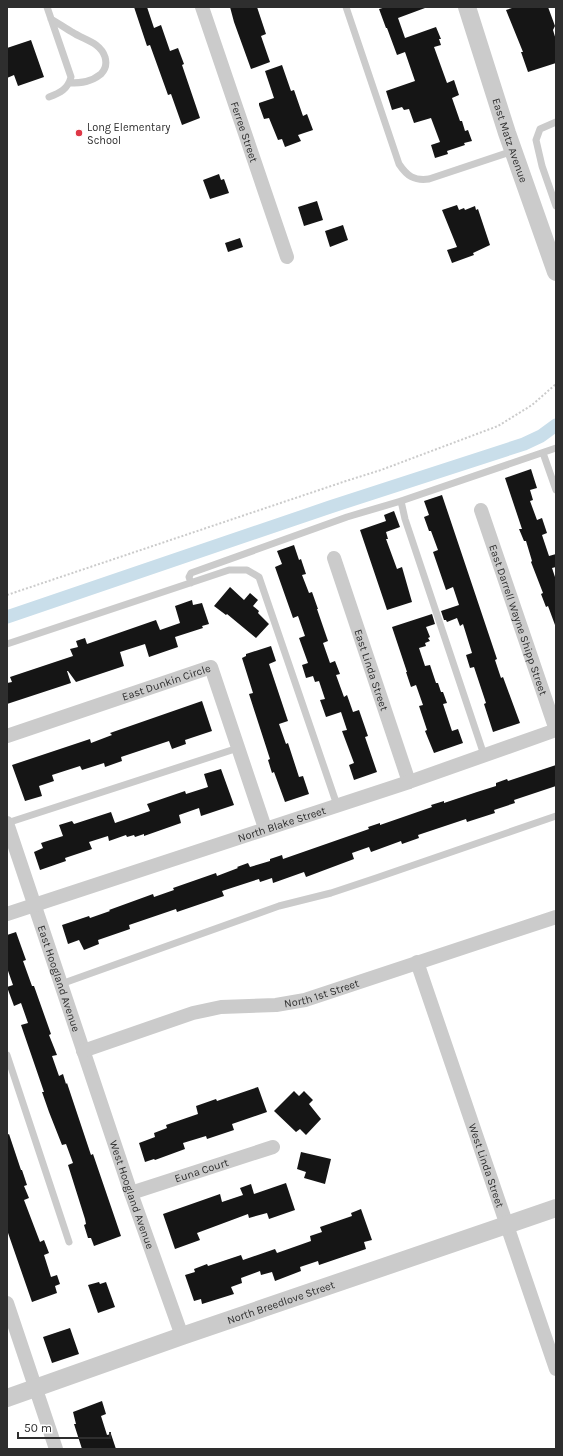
<svg xmlns="http://www.w3.org/2000/svg" width="563" height="1456" font-family="Karla,sans-serif">
	<style>
		.lines { fill: none; stroke-linecap: round; stroke-linejoin: round }
		.canal { stroke: #c9deea; stroke-width: 13 }
		.building { fill: #151515 }
		.path { stroke: #cbcbcb; stroke-width: 2; stroke-dasharray: 2 2; stroke-linecap: butt }
		.service { stroke: #cbcbcb; stroke-width: 7 }
		.minor { stroke: #cbcbcb; stroke-width: 14 }
		.tertiary { stroke: #cbcbcb; stroke-width: 18 }
		.poi-dot { fill: #de3746; stroke: #fff; stroke-width: 1.5 }
		.labels { text-anchor: middle; dominant-baseline: central; stroke-width: 4; stroke-linejoin: round; paint-order: stroke }
		.poi-label { font-size: 11px; fill: #2e2e2e; stroke: #fff; text-anchor: start }
		.street-label { font-size: 11px; fill: #2e2e2e; stroke: #fff }
	</style>
	<rect width="100%" height="100%" fill="#fff"/>
	<g class="lines">
		<path class="canal" d="M7 617 330 507 524 444 541 436 556 425"/>
	</g>
	<path class="building" d="M134 7H147L154 28 161 25 170 51 178 48 184 64 182 65 200 118 182 125 171 94 168 95 150 45 147 46Z
		M230 7H257L266 34 261 36 270 62 251 69 234 22Z
		M386 7H425V8L398 18 405 38 436 27 441 39H439L441 45 434 47 447 83 454 80 459 95 452 98 460 121H462L465 131 468 130 472 141 464 143 465 145 447 151 448 154 435 158 431 145 440 142 431 118 414 123 409 109 404 110 402 107 392 110 386 91 415 81 405 52 397 55 387 28H386L379 9Z
		M515 7H548L555 26 553 30 556 40V63L528 72 521 52H523L506 10Z
		M31 40 44 77 18 86 14 75 7 78V48Z
		M282 65 291 91 294 90 303 116 307 114 313 130 298 135 301 141 285 147 282 139 278 140 269 118 264 119 259 105V103L274 98 265 71Z
		M219 174 221 180 224 179 229 193 210 199 203 180Z
		M317 201 323 220 304 226 298 207Z
		M457 205 459 210 464 208 465 210 475 206 476 210 478 209 490 245 473 253 474 255 452 263 447 250 457 247 442 210Z
		M343 225 348 240 330 247 325 231Z
		M240 238 243 247 228 252 225 243Z
		M531 469 537 488 530 490 533 500 530 501 537 520 542 518 547 533 542 535 549 556 556 554V567L552 568 556 580V625H555L548 606 546 607 541 594 543 593 531 562 532 561 526 541H524L519 529H522L505 478Z
		M442 495 497 659 495 660 501 678 503 677 520 723 493 732 484 704 486 703 474 667 470 668 466 655 472 653 463 624 460 626 457 618 447 622 446 620H444L441 611 459 605 453 587 446 590 433 552 438 550 431 531H429L424 517 429 515 424 501Z
		M394 511 400 527 386 532 388 539H386L397 569 402 567 412 602 387 610 360 530 386 521 384 515Z
		M294 545 299 560 301 559 306 574 302 575 309 593 312 592 318 609H317L328 641 323 643 330 663 335 661 340 674 336 675 344 697 347 695 353 712 359 710 368 736 365 737 377 772 354 780 349 765 354 763 342 731 347 730 341 712 326 717 320 700 325 699 319 681 315 682 313 676 306 678 302 665 308 663 299 638 305 636 298 616 293 618 275 567 282 564 277 551Z
		M230 587 244 600 250 593 258 600 253 606 259 611 258 613 269 624 256 638 227 614 226 615 214 606Z
		M192 600 193 605 202 603 209 624 202 626 203 628 175 637 178 647 149 657 145 644 120 652 124 666 76 682 68 671H67L71 683 7 704V683L12 682 10 677 73 656 70 649 78 647 76 641 85 638 87 644 156 620 160 630 180 623 175 606Z
		M432 614 435 624 426 627 430 637 428 638 430 641 425 643 426 646 419 648 425 666 430 665 436 683H438L441 692H443L447 703 443 704 452 731 458 729 463 743 434 753 425 731 427 730 419 706 423 705 416 685 411 687 406 672H407L392 627Z
		M271 646 276 661 269 664 288 721 279 724 286 744 288 743 299 777 303 776 309 794 285 802 274 772 272 773 268 760 270 759 249 694 253 693 242 658 246 656V654Z
		M202 701 212 731 185 740 186 744 172 749 169 741 121 757 122 761 105 767 104 763 82 770 80 766 52 775 54 781 39 786 42 796 25 801 12 765 90 739 91 743 112 735 110 733Z
		M556 765V786L514 800 515 803 494 810 495 813 467 822 466 819 418 835 419 838 402 844 401 841 371 852 369 847 352 853 354 859 306 877 304 872 273 883 272 878 260 882 259 879 222 891 224 896 177 912 176 909 129 925 130 929 98 940 99 944 84 950 79 940 68 944 62 925 89 916 90 918 110 911 109 910 153 894 154 897 174 890 173 888 216 873 217 876 238 868 237 867 248 863 250 867 270 861V859L282 855 283 859 369 829 368 827 380 823V825L432 807 431 805 444 801V803L477 792 496 786V783L507 779 508 781Z
		M221 769 234 805 201 816 199 808 179 815 181 823 144 836V834L135 837 134 835 127 837 126 835 109 841 108 836 89 842 92 849 65 858 66 861 40 870 34 852 43 848 41 843 63 836 59 825 72 821 74 824 111 812 115 823 150 811 147 804 185 791 186 794 208 787 204 774Z
		M16 932 26 960 23 961 32 986H34L51 1034 49 1035 57 1055 52 1056 59 1076 63 1074 66 1084 67 1083 91 1155 93 1154 121 1236 94 1246 91 1238H88L84 1225 86 1224 85 1219 68 1165 73 1163 66 1144 62 1145 49 1112 42 1092H44L21 1025 28 1023 21 1003 14 1006 7 987 13 985 7 968V935Z
		M258 1087 267 1112 232 1124 234 1130 207 1139 206 1136 183 1143 185 1149 155 1160 154 1159 145 1162 139 1143 155 1137 154 1133 167 1128 166 1125 198 1114 196 1106 216 1099 217 1101Z
		M294 1091 299 1096 304 1091 313 1100 309 1104 321 1119 306 1135 300 1129 296 1132 274 1111Z
		M9 1134 21 1170H22L27 1185 24 1186 29 1198 24 1200 40 1242 44 1240 49 1253 44 1255 51 1277 57 1275 60 1284 55 1286 57 1293 32 1302 7 1230V1135Z
		M301 1152 331 1159 325 1184 304 1178 306 1172 297 1169Z
		M286 1183 295 1210 269 1219 267 1213 249 1218 248 1214 197 1233 200 1240 175 1249 163 1214 220 1194 222 1202 243 1195 240 1188 251 1184 254 1194Z
		M361 1209 372 1240 364 1242 366 1249 319 1265 318 1261 300 1267 301 1271 275 1281 272 1272 261 1275 260 1271 241 1278 242 1283 231 1287 234 1294 202 1304 201 1299 194 1301 185 1275 195 1272 194 1269 207 1264 208 1266 241 1255 243 1260 275 1249 277 1253 311 1241 310 1236 322 1232 320 1227 352 1216 351 1213Z
		M99 1282 100 1284 106 1282 115 1307 98 1313 88 1285Z
		M70 1328 79 1354 52 1363 43 1337Z
		M102 1401 106 1414 101 1416 107 1435 111 1434 116 1449H82L74 1424H76L73 1412Z"/>
	<g class="lines">
		<path class="path" d="M7 595 346 481 381 470 498 426 532 405 556 384"/>
		<path class="service" d="M47 7 71 77C68 89 60 93 49 97
			M346 7 399 164C407 176 414 181 429 179L513 151
			M51 19C58 23 65 28 72 32 84 40 100 42 105 57 107 64 106 69 101 74 91 82 82 83 69 83
			M556 122 540 129 536 140 542 166 556 206
			M543 453 556 490
			M401 501 405 519 484 755
			M191 583 189 577 191 573 347 517 401 501 556 448
			M7 644 229 570H247L259 577 337 805
			M7 823 238 748
			M61 984 279 906 331 893 376 878 556 816
			M7 1055 69 1242"/>
		<g class="minor">
			<path id="s1" d="M202 7 287 257"/>
			<path id="s2" d="M481 510 556 730"/>
			<path id="s3" d="M334 558 409 782"/>
			<path id="s4" d="M7 736 211 667 265 828"/>
			<path id="s5" d="M7 823 131 1193 182 1336"/>
			<path id="s6" d="M7 914 409 782 556 730"/>
			<path id="s7" d="M417 962 556 1369"/>
			<path id="s8" d="M83 1051 193 1013 221 1007 276 1005 305 1000 556 917"/>
			<path id="s9" d="M131 1193 273 1147"/>
			<path d="M7 1303 56 1449"/>
		</g>
		<g class="tertiary">
			<path id="s10" d="M467 7 507 133 556 272"/>
			<path id="s11" d="M7 1398 182 1336 556 1208"/>
		</g>
	</g>
	<circle class="poi-dot" cx="79" cy="133" r="4"/>
	<g class="labels">
		<g class="poi-label">
			<text x="87" y="127">Long Elementary<tspan x="87" dy="13">School</tspan></text>
		</g>
		<g class="street-label">
			<text stroke="none"><textPath href="#s1" startOffset="132">Ferree Street</textPath></text>
			<text stroke="none"><textPath href="#s10" startOffset="140">East Matz Avenue</textPath></text>
			<text stroke="none"><textPath href="#s2" startOffset="116">East Darrell Wayne Shipp Street</textPath></text>
			<text stroke="none"><textPath href="#s3" startOffset="118">East Linda Street</textPath></text>
			<text stroke="none"><textPath href="#s4" startOffset="168">East Dunkin Circle</textPath></text>
			<text stroke="none"><textPath href="#s6" startOffset="289">North Blake Street</textPath></text>
			<text stroke="none"><textPath href="#s5" startOffset="164">East Hoogland Avenue</textPath></text>
			<text stroke="none"><textPath href="#s8" startOffset="247">North 1st Street</textPath></text>
			<text stroke="none"><textPath href="#s7" startOffset="215">West Linda Street</textPath></text>
			<text stroke="none"><textPath href="#s9" startOffset="74">Euna Court</textPath></text>
			<text stroke="none"><textPath href="#s5" startOffset="392">West Hoogland Avenue</textPath></text>
			<text stroke="none"><textPath href="#s11" startOffset="290">North Breedlove Street</textPath></text>
		</g>
	</g>
	<rect width="563" height="1456" fill="none" stroke="#2e2e2e" stroke-width="16"/>
	<path d="M18 1432v6h92v-6" fill="none" stroke="#2e2e2e" stroke-width="2"/>
	<text x="24" y="1432" font-size="12" fill="#2e2e2e" stroke="#ffffff" stroke-width="3" paint-order="stroke">50 m</text>
</svg>
